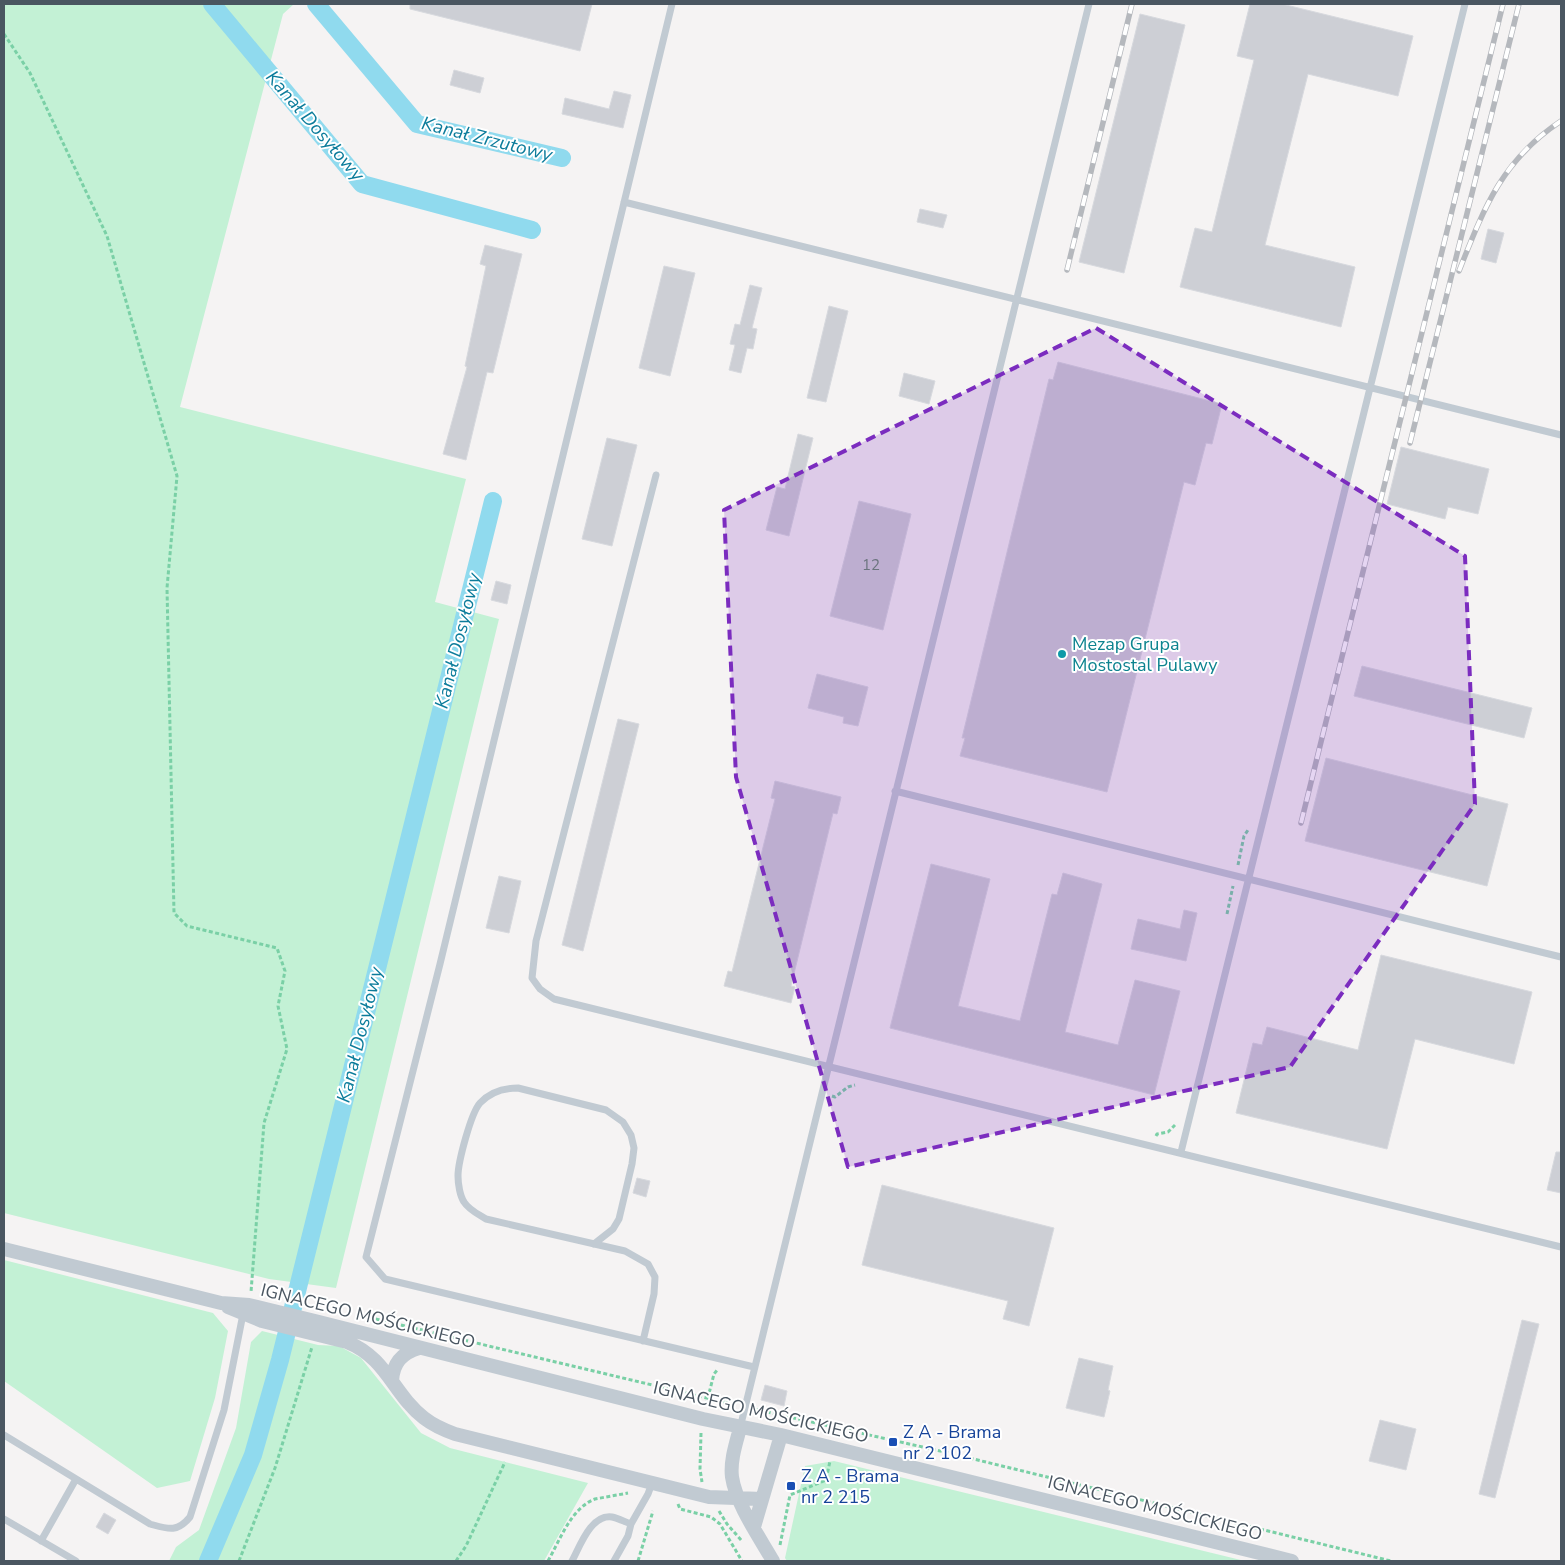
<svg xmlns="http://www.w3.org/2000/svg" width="1565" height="1565" font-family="'Nunito Sans',sans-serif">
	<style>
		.green { fill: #c3f1d5 }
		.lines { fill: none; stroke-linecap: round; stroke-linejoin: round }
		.canal { stroke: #90daee; stroke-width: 18 }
		.building { fill: #cdcfd5; stroke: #d7d9de }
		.path { stroke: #7ad0a6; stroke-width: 3; stroke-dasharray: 4 2.5; stroke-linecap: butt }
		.service { stroke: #c1cad2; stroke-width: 7 }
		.minor { stroke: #c1cad2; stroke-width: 14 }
		.rail-casing { stroke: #b5b8bd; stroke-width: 5.5 }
		.rail { stroke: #fff; stroke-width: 4; stroke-dasharray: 11; stroke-linecap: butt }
		.marked { fill: #7b2cbf; fill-opacity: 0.2; stroke: #7b2cbf; stroke-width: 4; stroke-dasharray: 10 6; stroke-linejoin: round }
		.culture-dot { fill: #0f9aa8; stroke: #fff; stroke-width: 2 }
		.transit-dot { fill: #1a4fb4; stroke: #fff; stroke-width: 2 }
		.labels { text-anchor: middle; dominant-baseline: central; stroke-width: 4; stroke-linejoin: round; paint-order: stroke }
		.number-label { font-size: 15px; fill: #6b747e }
		.culture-label { font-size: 18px; fill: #0d838f; stroke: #fff; text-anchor: start }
		.street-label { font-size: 18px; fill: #4a5661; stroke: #fff }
		.transit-label { font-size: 18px; fill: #164399; stroke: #fff; text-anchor: start }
		.water-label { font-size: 19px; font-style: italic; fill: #0c7c9b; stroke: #fff }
	</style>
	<rect width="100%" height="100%" fill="#f5f3f3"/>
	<path class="green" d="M4 4H294L283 14 180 407 466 479 435 602 499 619 336 1288 269 1279 4 1213Z
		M4 1260 213 1313 228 1331 215 1398 190 1481 157 1488 4 1381Z
		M262 1331 318 1345 339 1346 361 1358 421 1433 450 1448 588 1483 544 1561H169L176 1547 199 1530 236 1428 251 1342Z
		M834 1461 1245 1561H787L785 1558 805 1466Z"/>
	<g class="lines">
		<path class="canal" d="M212 4 362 184 532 230
			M316 4 417 124 562 158
			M208 1561 253 1455 280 1360 493 501"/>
	</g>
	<path class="building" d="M410 4H592L580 51 410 9Z
		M1250 4H1282L1413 36 1398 96 1308 74 1265 245 1355 267 1341 327 1180 287 1195 228 1212 232 1254 60 1237 56Z
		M1140 14 1185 25 1124 273 1079 262Z
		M454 70 484 78 480 93 450 85Z
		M614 91 631 95 623 128 562 114 565 98 609 109Z
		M920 209 947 215 943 228 917 222Z
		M1488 229 1504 233 1496 263 1481 259Z
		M485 245 522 254 493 373 487 372 466 460 443 454 467 367 465 366 486 266 480 264Z
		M664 266 695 273 670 376 639 368Z
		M750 285 762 288 752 328 757 329 753 349 747 348 741 373 729 370 735 345 730 344 735 324 740 325Z
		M829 306 848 311 826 402 807 398Z
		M1058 362 1222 404 1212 444 1206 443 1195 485 1184 482 1107 792 960 756 965 738H962L1049 379 1053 380Z
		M904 373 935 381 929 404 899 396Z
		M798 434 813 438 789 536 766 530 777 487 785 489Z
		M607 438 637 445 612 546 582 539Z
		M1401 447 1489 469 1478 514 1448 507 1445 519 1387 504Z
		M859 501 911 514 883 630 830 616Z
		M496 581 511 585 507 604 491 600Z
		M1362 666 1532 708 1524 738 1354 696Z
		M817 674 868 687 858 726 843 723 844 717 808 708Z
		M618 719 639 724 583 951 562 945Z
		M1326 758 1508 804 1487 886 1305 841Z
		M775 781 841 797 837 814 833 813 791 986 795 987 791 1003 724 986 728 971 732 972 775 799 771 798Z
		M931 864 990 879 958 1006 1020 1021 1052 894 1057 895 1063 873 1102 884 1065 1032 1118 1045 1135 980 1180 991 1154 1095 890 1028Z
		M499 876 521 881 509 933 486 928Z
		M1184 910 1197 913 1186 961 1131 949 1138 919 1180 929Z
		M1381 955 1532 992 1514 1064 1415 1039 1387 1149 1236 1113 1253 1043 1262 1045 1267 1027 1358 1050Z
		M1556 1152H1561V1193L1547 1190Z
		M637 1178 650 1181 646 1197 633 1193Z
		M882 1185 1054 1228 1029 1326 1003 1319 1008 1301 862 1265Z
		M1522 1320 1539 1324 1495 1498 1479 1494Z
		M1079 1358 1113 1366 1108 1390 1110 1391 1104 1417 1066 1408Z
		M765 1385 787 1391 784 1406 761 1400Z
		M1380 1420 1416 1429 1406 1470 1369 1461Z
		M104 1513 116 1520 108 1534 96 1527Z"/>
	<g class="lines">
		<path class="path" d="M4 34 30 73 107 236 177 476 167 588 174 913 187 926 277 948 285 971 278 1006 287 1049 264 1123 251 1292
			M1238 865 1244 836 1248 830
			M1227 914 1233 886
			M832 1096 835 1097 848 1087 855 1085
			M1156 1136 1157 1134 1168 1132 1175 1125
			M363 1316 736 1405
			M706 1405 714 1374 718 1369
			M754 1409 949 1453 1391 1561
			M701 1433 700 1469 702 1482
			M678 1504 680 1509 711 1517 720 1524 742 1561
			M719 1511 727 1524 742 1541
			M780 1545 790 1495 826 1480 830 1461
			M239 1561 275 1468 312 1347
			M456 1561 466 1546 505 1462
			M548 1561C560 1540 571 1508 595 1499L628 1493
			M638 1561 653 1511"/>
		<path class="service" d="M672 4 440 964 366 1257 385 1279 754 1367
			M624 202 1561 435
			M656 475 536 941 532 978 540 989 554 999 1561 1247
			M895 791 1561 957
			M1181 1152 1465 4
			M594 1244 613 1229 619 1219 632 1164 634 1148 631 1135 623 1122 606 1110 518 1088C504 1088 491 1091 480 1103 471 1113 458 1162 458 1176 458 1184 460 1196 464 1202 469 1210 478 1214 486 1219L625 1251 648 1264 655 1277 654 1294 643 1341
			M740 1428 1089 4
			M4 1435 150 1524C168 1529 177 1533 190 1517L224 1410 243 1314
			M4 1519 76 1561
			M41 1541 76 1479
			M572 1561C580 1546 591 1514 612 1517 618 1518 625 1522 631 1524
			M614 1561 628 1536 631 1524 648 1494 652 1483"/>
		<path class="minor" d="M4 1249 221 1303 249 1305 315 1321 703 1419 781 1435 1292 1561
			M228 1307 262 1321 347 1342C387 1358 393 1394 424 1418 433 1425 444 1430 455 1434L709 1497 762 1499
			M392 1381C393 1363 402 1353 419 1348
			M740 1428C736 1443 730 1461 732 1477 736 1504 760 1538 773 1561
			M754 1527 781 1435"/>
		<g class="rail-casing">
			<path id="rail" d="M1067 270 1132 4
				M1459 271C1484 208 1502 160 1561 121
				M1410 443 1519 4
				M1301 823 1503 4"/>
		</g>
		<use href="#rail" class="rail"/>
	</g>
	<path class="marked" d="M1096 328 1465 556 1475 804 1290 1067 848 1167 736 777 724 510Z"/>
	<circle class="culture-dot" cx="1062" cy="654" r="5"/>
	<g class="transit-dot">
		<rect x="888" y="1437" width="10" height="10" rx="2.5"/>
		<rect x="786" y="1481" width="10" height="10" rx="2.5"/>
	</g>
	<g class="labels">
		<g class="number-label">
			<text x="871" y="565">12</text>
		</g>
		<g class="culture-label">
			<text x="1072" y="644">Mezap Grupa<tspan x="1072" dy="21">Mostostal Pulawy</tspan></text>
		</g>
		<g class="street-label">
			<text transform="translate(368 1316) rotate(14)">IGNACEGO MOŚCICKIEGO</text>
			<text transform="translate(761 1412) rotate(13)">IGNACEGO MOŚCICKIEGO</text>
			<text transform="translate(1155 1508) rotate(14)">IGNACEGO MOŚCICKIEGO</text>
		</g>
		<g class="transit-label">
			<text x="903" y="1432">Z A - Brama<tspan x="903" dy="21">nr 2 102</tspan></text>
			<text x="801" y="1476">Z A - Brama<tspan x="801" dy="21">nr 2 215</tspan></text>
		</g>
		<g class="water-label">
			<text transform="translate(315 126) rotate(49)">Kanał Dosyłowy</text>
			<text transform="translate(487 139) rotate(14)">Kanał Zrzutowy</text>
			<text transform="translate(458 641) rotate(-76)">Kanał Dosyłowy</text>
			<text transform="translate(360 1035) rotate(-76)">Kanał Dosyłowy</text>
		</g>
	</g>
	<rect width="1565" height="1565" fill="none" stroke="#4a5661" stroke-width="10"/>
</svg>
